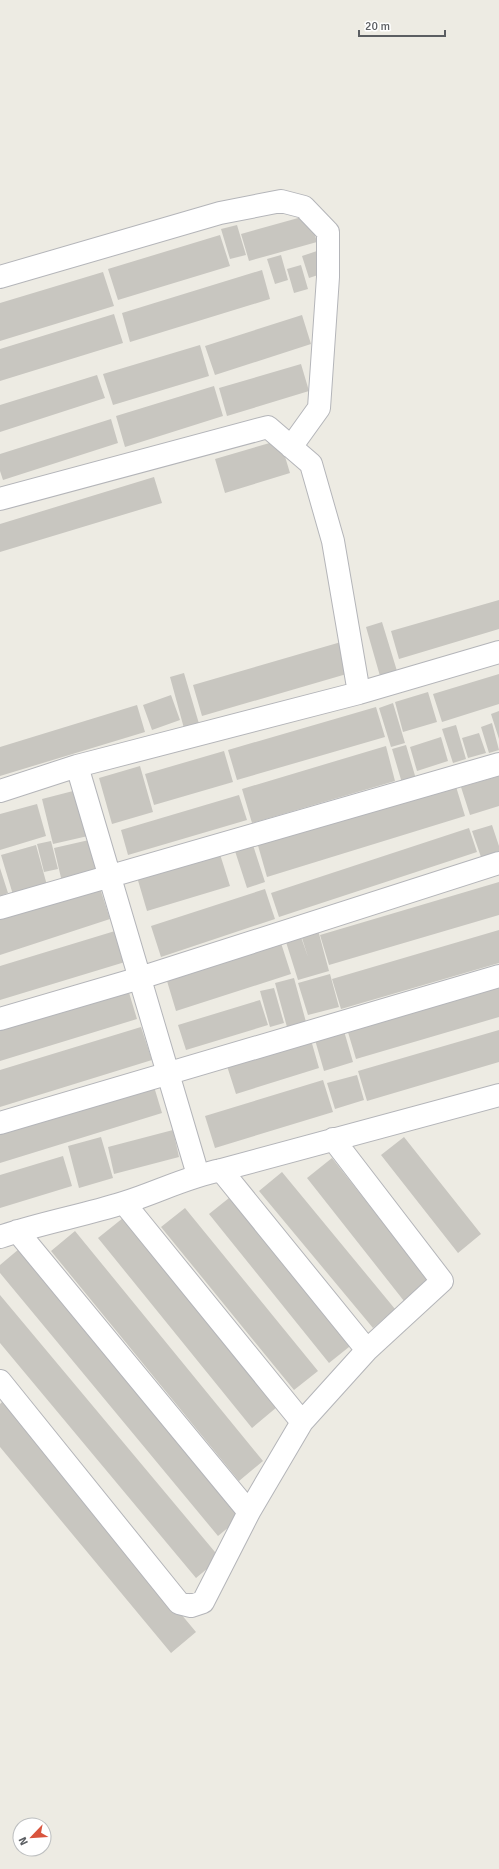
<svg xmlns="http://www.w3.org/2000/svg" width="499" height="1869" font-family="Signika,sans-serif">
	<style>
		.building { fill: #c8c6c0 }
		.lines { fill: none; stroke-linecap: round; stroke-linejoin: round }
		.street-casing { stroke: #b4b5b9; stroke-width: 24 }
		.street { stroke: #fff; stroke-width: 22 }
	</style>
	<rect width="100%" height="100%" fill="#edebe3"/>
	<path class="building" d="M309 215 317 242 249 261 241 234Z
		M237 225 246 255 230 259 221 229Z
		M220 235 230 266 118 300 108 269Z
		M317 251 324 273 309 278 302 256Z
		M281 255 288 280 275 284 267 259Z
		M301 265 308 289 294 293 287 269Z
		M262 270 270 299 130 342 122 313Z
		M103 272 114 306 0 341V303Z
		M114 314 123 343 0 381V349Z
		M302 315 311 344 215 375 205 346Z
		M200 345 209 376 113 405 103 374Z
		M301 364 309 391 227 416 219 388Z
		M97 375 105 398 0 432V405Z
		M214 386 223 416 125 447 116 416Z
		M111 419 118 443 3 480 0 471V454Z
		M280 440 290 473 225 493 215 459Z
		M154 477 162 503 0 552V524Z
		M499 600V629L399 659 391 631Z
		M382 622 397 671 380 676 366 627Z
		M341 642 350 673 202 716 193 685Z
		M184 673 200 727 185 732 170 677Z
		M499 674V704L442 722 433 694Z
		M428 692 437 722 403 732 395 702Z
		M171 695 180 720 152 730 143 705Z
		M393 703 405 743 391 747 379 708Z
		M137 705 145 732 0 776V747Z
		M376 707 385 737 237 780 228 750Z
		M499 711V739L491 714Z
		M492 723 499 750 489 753 481 727Z
		M456 725 466 759 453 763 442 729Z
		M479 733 486 753 468 758 462 738Z
		M441 737 448 761 417 771 410 747Z
		M406 745 416 779 402 783 392 749Z
		M386 746 395 781 252 823 242 789Z
		M224 751 233 782 154 805 145 774Z
		M140 766 153 812 112 824 99 778Z
		M499 776V806L470 815 461 787Z
		M454 780 465 816 267 877 257 842Z
		M77 790 88 836 53 844 42 799Z
		M239 795 247 820 128 855 121 830Z
		M37 804 46 836 0 850V814Z
		M492 825 499 846V851L481 857 472 831Z
		M469 828 477 852 279 917 271 893Z
		M89 840 97 873 62 882 54 848Z
		M51 841 58 869 44 872 37 844Z
		M252 842 265 882 247 888 234 848Z
		M36 845 48 889 14 898 1 855Z
		M219 851 230 886 147 911 137 877Z
		M0 868 8 893 0 896Z
		M499 882V915L329 965 320 935Z
		M99 885 110 919 0 955V918Z
		M265 889 275 919 161 957 151 926Z
		M318 930 329 971 298 980 286 942 301 937 308 957 301 935Z
		M499 930V963L341 1009 332 979Z
		M115 931 125 962 0 1000V966Z
		M281 943 291 974 176 1011 167 981Z
		M330 974 339 1007 308 1015 298 983Z
		M294 978 306 1022 287 1027 275 983Z
		M499 984V1017L356 1059 347 1029Z
		M127 986 137 1019 0 1061V1024Z
		M274 988 284 1023 270 1027 260 991Z
		M260 1000 268 1025 186 1050 178 1025Z
		M141 1027 152 1060 0 1107V1070Z
		M499 1030V1062L367 1101 358 1071Z
		M344 1031 353 1062 324 1071 315 1040Z
		M311 1040 319 1068 236 1094 227 1066Z
		M357 1075 364 1100 335 1109 327 1083Z
		M152 1080 162 1113 0 1163V1126Z
		M323 1080 333 1112 215 1148 205 1116Z
		M173 1130 179 1157 114 1174 108 1147Z
		M101 1137 113 1178 79 1188 68 1146Z
		M404 1137 481 1234 458 1253 381 1155Z
		M63 1156 72 1186 0 1208V1175Z
		M332 1158 429 1281 404 1301 307 1178Z
		M282 1172 395 1309 373 1328 259 1191Z
		M234 1194 354 1343 329 1363 209 1214Z
		M185 1208 318 1371 294 1390 161 1227Z
		M123 1218 277 1407 252 1428 98 1238Z
		M75 1231 263 1461 239 1481 51 1251Z
		M19 1249 241 1517 218 1536 0 1273V1265Z
		M0 1295 220 1558 196 1578 0 1343Z
		M3 1401 196 1632 171 1653 0 1447V1404Z"/>
	<g class="lines">
		<g class="street-casing">
			<path id="street" d="M0 277 220 213 281 201 304 207 328 232V277L319 408 291 447
				M0 499 268 427 311 464 333 541 359 693
				M77 766 198 1175
				M0 791 77 766 359 693 499 652
				M0 908 499 764
				M0 1019 140 978 499 863
				M0 1123 499 976
				M221 1170 367 1350
				M124 1203 302 1422
				M17 1231 249 1512
				M0 1237C40 1223 82 1216 123 1203 156 1193 186 1177 221 1170L499 1095
				M0 1381 179 1603 191 1606 203 1602 249 1512 302 1422 367 1350 442 1281 333 1139"/>
		</g>
		<use href="#street" class="street"/>
	</g>
	<g transform="translate(32 1837) rotate(245)"><circle r="19" fill="#ffffff" stroke="#bdbfc0"/>
	<path d="M0-3L7 15L0 10L-7 15Z" fill="#d9543d"/>
	<text y="-6" font-size="11" font-weight="bold" text-anchor="middle" fill="#5b5e62">N</text>
	</g>
	<path d="M359 30v6h86v-6" fill="none" stroke="#5b5e62" stroke-width="2"/>
	<text x="365" y="30" font-size="12" fill="#5b5e62" stroke="#ffffff" stroke-width="3" paint-order="stroke">20 m</text>
</svg>
